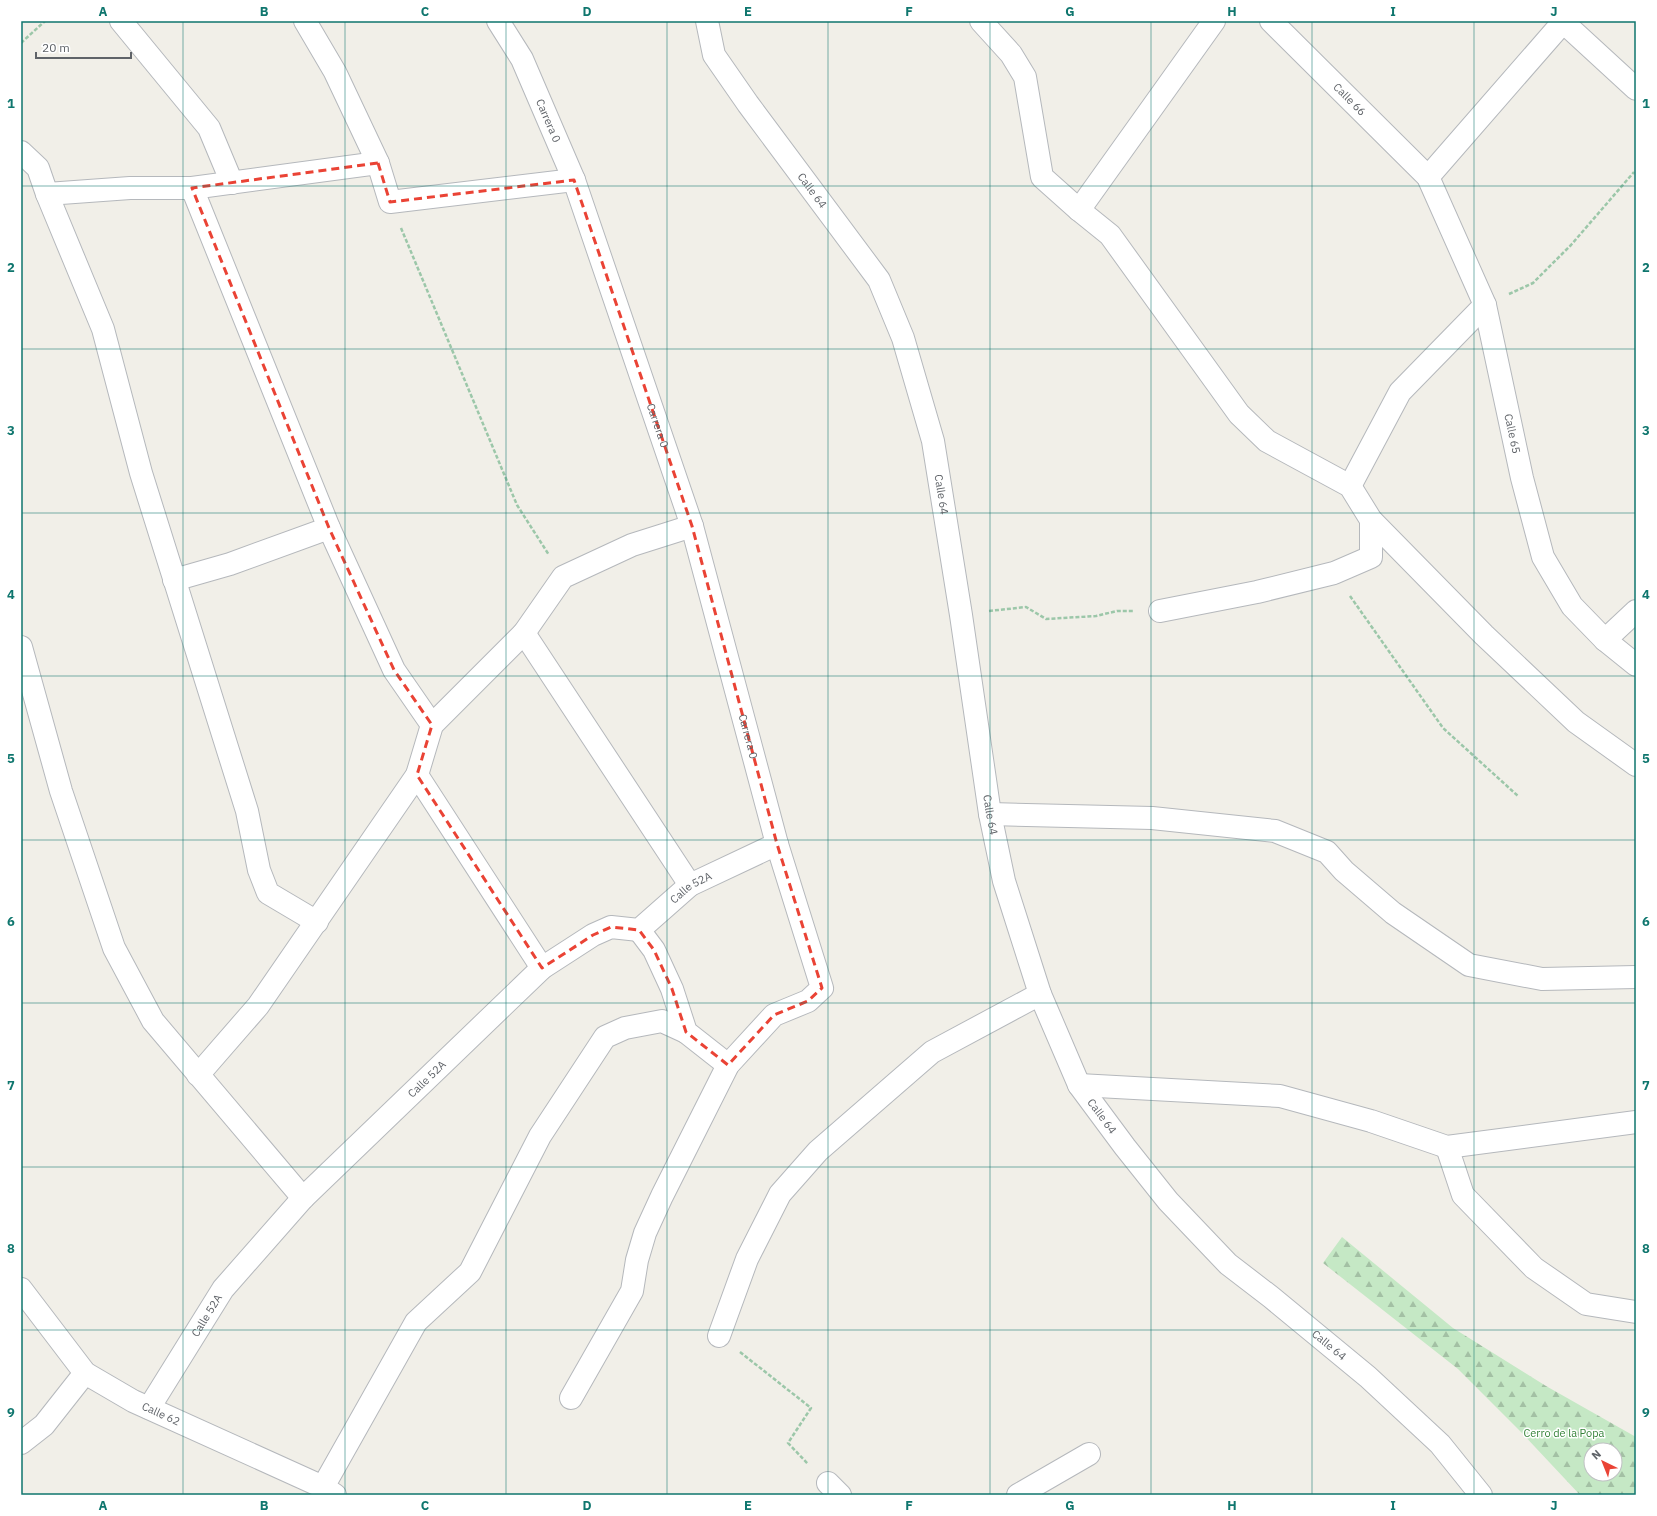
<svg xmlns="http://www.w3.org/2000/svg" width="1657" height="1516" font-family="'IBM Plex Sans',sans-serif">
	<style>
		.forest { fill: url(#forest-firs); fill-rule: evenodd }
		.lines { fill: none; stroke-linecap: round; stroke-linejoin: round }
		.minor-casing { stroke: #b5b8bc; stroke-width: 24 }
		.path { stroke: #9cc7a9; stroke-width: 2.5; stroke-dasharray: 4 2; stroke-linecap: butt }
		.minor { stroke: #fff; stroke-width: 22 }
		.marked { fill: none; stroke: #ea4335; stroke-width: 3; stroke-dasharray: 8 5; stroke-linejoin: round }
		.grid { fill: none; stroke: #0f766e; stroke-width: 1; stroke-opacity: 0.55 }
		.labels { text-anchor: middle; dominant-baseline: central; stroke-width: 3; stroke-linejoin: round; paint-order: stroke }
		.street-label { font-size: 11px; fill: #5f6368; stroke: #fff }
		.park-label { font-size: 11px; fill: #348238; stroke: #fff }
		.neatline { fill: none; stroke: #0f766e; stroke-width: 1.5 }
		.grid-label { font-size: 13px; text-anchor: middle; font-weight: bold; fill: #0f766e }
	</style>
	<defs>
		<pattern id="forest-firs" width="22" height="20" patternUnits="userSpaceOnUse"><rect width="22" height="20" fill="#c5e8c5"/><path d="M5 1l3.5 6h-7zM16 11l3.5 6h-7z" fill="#a3c0a4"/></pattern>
	</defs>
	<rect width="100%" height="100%" fill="#f1efe8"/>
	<path class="forest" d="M1342 1237 1453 1328 1546 1386 1636 1437V1495H1580L1522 1433 1458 1369 1323 1263ZM1591 1450H1615V1474H1591Z"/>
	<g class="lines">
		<g class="minor-casing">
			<g id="minor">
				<path d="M121 21 209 128 232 183"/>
				<path d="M305 21 335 72 378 163 390 202 574 180"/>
				<path id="s1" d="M498 21 522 59 574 180 692 526 777 844 822 988 808 1001 774 1015 728 1065 662 1196 645 1233 637 1260 632 1291 571 1398"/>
				<path id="s2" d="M707 21 714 55 748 104 879 280 903 338 933 441 961 615 990 814 1004 881 1040 994 1079 1085 1125 1147 1168 1201 1228 1264 1271 1297 1368 1377 1440 1444 1481 1495"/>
				<path d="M981 21 1011 54 1025 77 1042 177 1079 210 1110 235 1239 414 1267 441 1350 486 1371 520 1484 635 1576 722 1636 765"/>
				<path id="s3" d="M1271 21 1428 177 1485 305 1522 478 1543 557 1572 606 1605 640 1636 665"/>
				<path d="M1562 21 1636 89"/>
				<path d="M21 152 38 168 47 194 103 329 141 473 247 811 259 870 268 893 317 922"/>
				<path d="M1428 177 1564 21"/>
				<path d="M192 188 329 528 394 670 432 725"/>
				<path d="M47 194 130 188H192L378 163"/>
				<path d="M1079 210 1214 21"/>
				<path d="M1350 486 1400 392 1485 305"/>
				<path d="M174 580 230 564 329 528"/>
				<path d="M1160 611 1257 592 1334 573 1371 557V520"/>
				<path d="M524 633 690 885"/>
				<path d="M1605 640 1636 611"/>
				<path d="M21 647 61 791 114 948 153 1021 303 1198"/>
				<path d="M417 775 542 968"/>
				<path d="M990 814 1152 818 1275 831 1327 852 1344 871 1393 913 1469 965 1542 979 1636 977"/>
				<path d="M639 930 654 950 672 989 686 1032 728 1065"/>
				<path d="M198 1075 258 1006 417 775 432 725 524 633 563 577 632 545 692 526"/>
				<path d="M1079 1085 1280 1096 1371 1121 1447 1147 1636 1122"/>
				<path d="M1447 1147 1463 1195 1534 1268 1586 1304 1636 1312"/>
				<path id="s4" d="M21 1289 85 1373 133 1401 323 1487 335 1495"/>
				<path d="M719 1336 747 1259 780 1194 818 1151 932 1052 1040 994"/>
				<path id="s5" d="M149 1408 223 1289 303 1198 542 968 593 935 611 927 639 930 690 885 777 844"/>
				<path d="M21 1443 44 1425 85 1373"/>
				<path d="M828 1483 840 1495"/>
				<path d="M323 1487 416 1322 470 1272 540 1136 605 1037 625 1028 662 1021 686 1032"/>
				<path d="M1018 1495 1089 1454"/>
			</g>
		</g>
		<path class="path" d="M21 43 45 21
			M401 228 517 505 549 555
			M1509 294 1533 283 1571 245 1634 172
			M1350 596 1443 728 1518 796
			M989 611 1026 607 1046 619 1096 616 1117 611H1134
			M740 1352 811 1408 788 1443 808 1464"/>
		<use href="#minor" class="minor"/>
	</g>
	<path class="marked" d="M378 163 390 202 574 180 692 526 777 844 822 988 808 1001 774 1015 728 1065 686 1032 672 989 654 950 639 930 611 927 593 935 542 968 417 775 432 725 394 670 329 528 192 188Z"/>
	<path class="grid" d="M183 21V1495M345 21V1495M506 21V1495M667 21V1495M828 21V1495M990 21V1495M1151 21V1495M1312 21V1495M1474 21V1495M21 186H1636M21 349H1636M21 513H1636M21 676H1636M21 840H1636M21 1003H1636M21 1167H1636M21 1330H1636"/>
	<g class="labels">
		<g class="street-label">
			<text stroke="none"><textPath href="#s3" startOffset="111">Calle 66</textPath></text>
			<text stroke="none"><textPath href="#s1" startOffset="112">Carrera 0</textPath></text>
			<text stroke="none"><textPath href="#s2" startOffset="202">Calle 64</textPath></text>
			<text stroke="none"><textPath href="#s1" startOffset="436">Carrera 0</textPath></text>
			<text stroke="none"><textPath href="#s3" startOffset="493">Calle 65</textPath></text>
			<text stroke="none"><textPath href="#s2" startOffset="538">Calle 64</textPath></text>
			<text stroke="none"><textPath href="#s1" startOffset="760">Carrera 0</textPath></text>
			<text stroke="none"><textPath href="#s2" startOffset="862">Calle 64</textPath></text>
			<text stroke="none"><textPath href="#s5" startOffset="769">Calle 52A</textPath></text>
			<text stroke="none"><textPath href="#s5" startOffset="433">Calle 52A</textPath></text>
			<text stroke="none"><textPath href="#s2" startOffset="1186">Calle 64</textPath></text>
			<text stroke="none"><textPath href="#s5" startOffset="109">Calle 52A</textPath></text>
			<text stroke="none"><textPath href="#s2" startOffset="1510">Calle 64</textPath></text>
			<text stroke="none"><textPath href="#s4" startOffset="192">Calle 62</textPath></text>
		</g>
		<g class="park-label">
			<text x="1564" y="1433">Cerro de la Popa</text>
		</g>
	</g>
	<rect width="1657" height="1516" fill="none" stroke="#ffffff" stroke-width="44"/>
	<g transform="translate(1603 1462) rotate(317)"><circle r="19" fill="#ffffff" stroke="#bfc1c3"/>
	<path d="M0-3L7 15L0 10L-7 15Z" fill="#ea4335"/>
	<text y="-6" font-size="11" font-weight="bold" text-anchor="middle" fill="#5f6368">N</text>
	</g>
	<path d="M36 52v6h95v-6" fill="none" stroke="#5f6368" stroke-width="2"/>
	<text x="42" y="52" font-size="12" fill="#5f6368" stroke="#ffffff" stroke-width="3" paint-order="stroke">20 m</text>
	<rect x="22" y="22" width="1613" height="1472" class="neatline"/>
	<g class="grid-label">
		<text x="103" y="16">A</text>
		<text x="264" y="16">B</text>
		<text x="425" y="16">C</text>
		<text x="587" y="16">D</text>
		<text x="748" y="16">E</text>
		<text x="909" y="16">F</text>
		<text x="1070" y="16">G</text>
		<text x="1232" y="16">H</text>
		<text x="1393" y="16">I</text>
		<text x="1554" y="16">J</text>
		<text x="11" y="108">1</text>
		<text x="1646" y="108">1</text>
		<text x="11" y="272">2</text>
		<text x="1646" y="272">2</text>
		<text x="11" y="435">3</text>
		<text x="1646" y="435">3</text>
		<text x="11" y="599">4</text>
		<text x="1646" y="599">4</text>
		<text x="11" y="763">5</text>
		<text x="1646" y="763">5</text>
		<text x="11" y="926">6</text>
		<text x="1646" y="926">6</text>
		<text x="11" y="1090">7</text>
		<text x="1646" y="1090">7</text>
		<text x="11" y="1253">8</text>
		<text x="1646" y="1253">8</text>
		<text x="11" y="1417">9</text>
		<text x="1646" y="1417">9</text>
		<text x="103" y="1510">A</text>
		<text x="264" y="1510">B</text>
		<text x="425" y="1510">C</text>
		<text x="587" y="1510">D</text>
		<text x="748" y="1510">E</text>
		<text x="909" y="1510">F</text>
		<text x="1070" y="1510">G</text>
		<text x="1232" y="1510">H</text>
		<text x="1393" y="1510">I</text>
		<text x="1554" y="1510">J</text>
	</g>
</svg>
